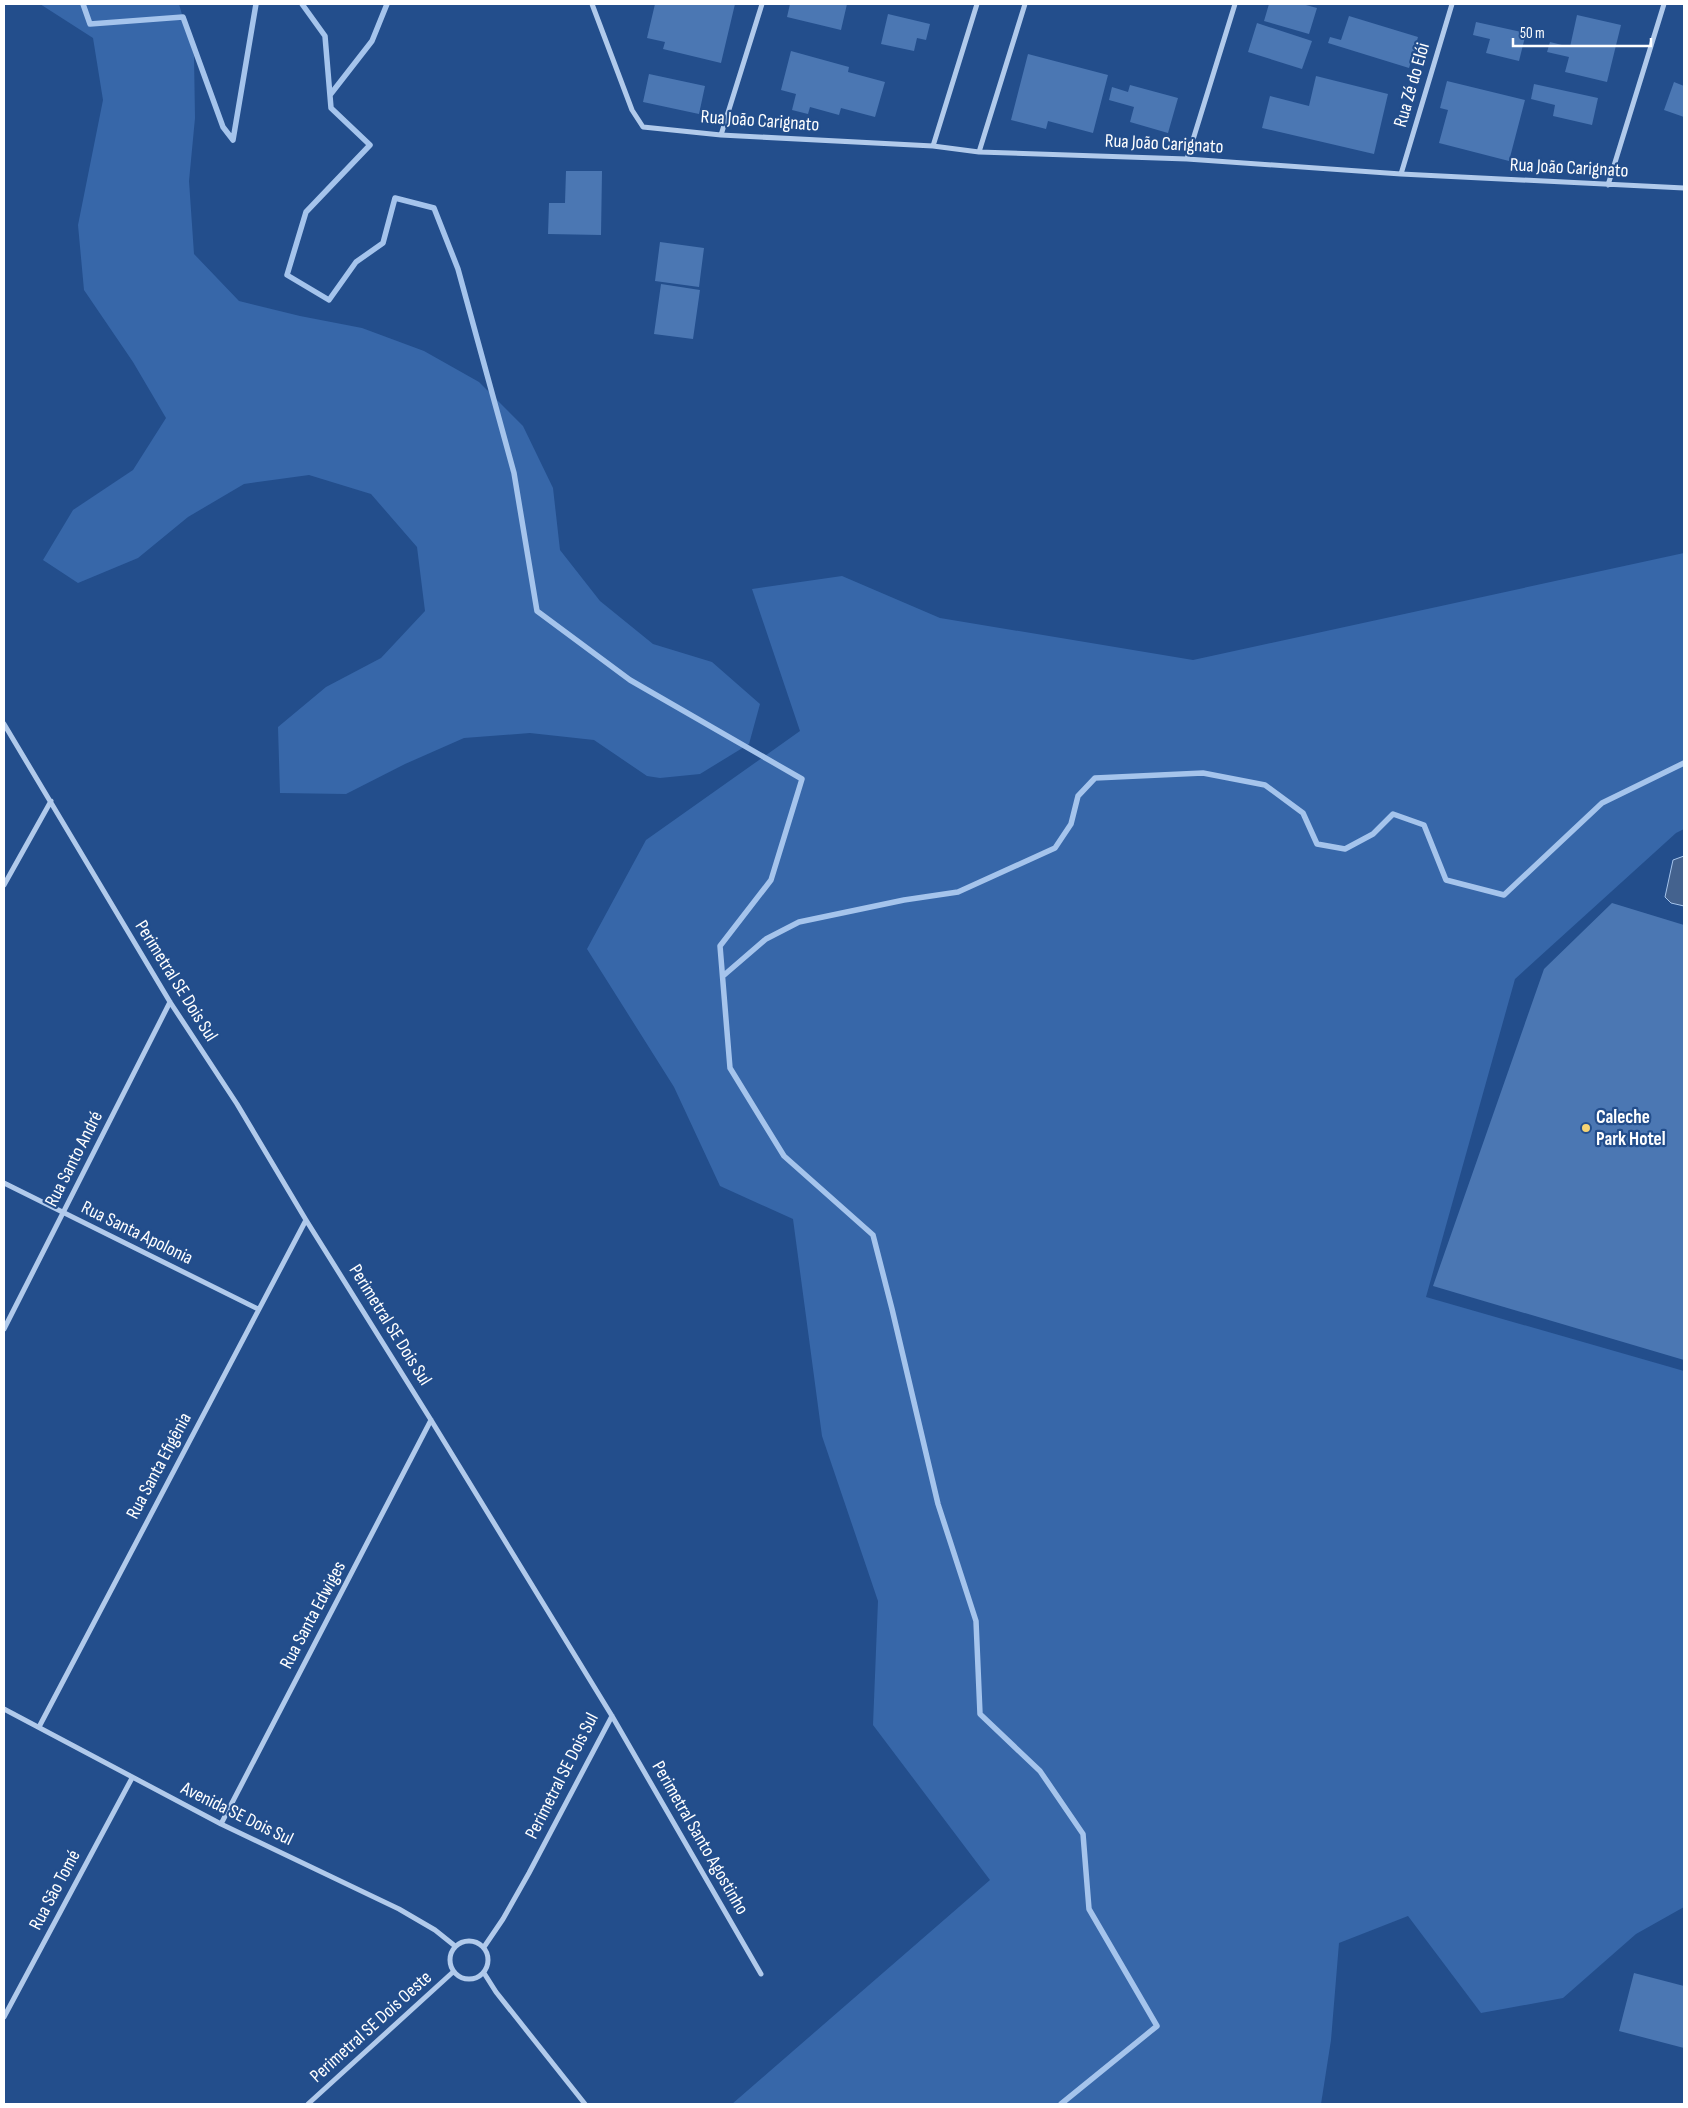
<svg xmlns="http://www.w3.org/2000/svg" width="1688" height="2108" font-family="'Sofia Sans Condensed',sans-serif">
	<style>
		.green { fill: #3767a9 }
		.water { fill: #44628e; stroke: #a5c4ec }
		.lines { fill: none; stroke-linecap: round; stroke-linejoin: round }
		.stream { stroke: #a5c4ec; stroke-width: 5.5 }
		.building { fill: #4b77b3 }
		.street { stroke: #b1caeb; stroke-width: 5 }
		.poi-dot { fill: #f6d474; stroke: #234e8c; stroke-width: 2 }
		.labels { text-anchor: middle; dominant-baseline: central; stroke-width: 4.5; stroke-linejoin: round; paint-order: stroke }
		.street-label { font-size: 19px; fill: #fff; stroke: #234e8c }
		.poi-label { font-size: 19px; font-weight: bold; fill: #fff; stroke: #234e8c; text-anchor: start }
	</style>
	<rect width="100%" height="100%" fill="#234e8c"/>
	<path class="green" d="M40 4H179L194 56 195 118 189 181 194 254 239 301 300 316 362 328 424 351 479 382 523 426 553 488 560 550 600 601 653 644 712 662 760 704 749 744 700 774 660 778 647 776 594 740 530 733 464 738 405 764 346 794 280 793 278 727 326 687 381 658 425 611 417 547 371 494 309 475 244 484 188 517 138 558 78 583 43 560 73 510 133 470 166 418 133 362 84 290 78 225 103 100 93 38Z
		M1684 553V829L1676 833 1515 979 1426 1297 1684 1371V1907L1636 1934 1563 1998 1481 2013 1408 1916 1339 1943 1331 2040 1321 2104H732L990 1880 873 1725 878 1601 822 1436 793 1219 720 1186 674 1087 587 949 646 840 800 731 752 589 842 576 940 618 1193 660Z"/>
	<path class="water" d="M1684 856V906L1671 903 1665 897 1673 860Z"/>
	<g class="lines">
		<path class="stream" d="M83 4 90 24 183 17 223 127 233 140 256 4
			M302 4 325 36 331 108 370 145 306 212 287 275 329 300 356 262 383 243 395 198 434 208 458 269 514 473 537 611 630 680 802 779 771 880 720 946 730 1068 784 1156 873 1235 892 1309 938 1504 976 1621 980 1714 1040 1771 1083 1834 1089 1909 1157 2026 1061 2104
			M330 95 372 41 387 4
			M723 976 766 939 799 922 904 900 958 892 1055 848 1071 824 1078 796 1095 778 1203 773 1265 785 1303 813 1317 844 1345 849 1373 834 1393 814 1424 825 1446 880 1504 895 1602 803 1684 763"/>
	</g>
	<path class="building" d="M655 4H735L721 63 663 49 665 42 647 38Z
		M790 4H847L841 30 787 17Z
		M1269 4H1302L1317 8 1309 34 1264 21Z
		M888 14 930 24 926 40 917 38 914 51 881 44Z
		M1577 15 1621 25 1607 82 1565 72 1569 57 1547 52 1550 42 1570 47Z
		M1349 16 1418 37 1409 68 1328 43 1330 37 1341 40Z
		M1476 22 1526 33 1519 61 1486 53 1490 39 1473 35Z
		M1257 23 1312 41 1302 69 1248 52Z
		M791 51 849 67 848 72 885 82 875 117 841 108 839 115 810 107 808 114 792 110 796 94 781 90Z
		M1028 54 1108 75 1093 133 1048 121 1046 129 1011 120Z
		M649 74 705 86 699 114 643 102Z
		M1316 76 1388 94 1374 154 1262 128 1270 96 1309 106Z
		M1447 81 1525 100 1509 161 1439 143 1448 110 1440 108Z
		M1674 82 1684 86V117L1664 110Z
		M1534 84 1598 98 1592 125 1553 116 1555 105 1531 99Z
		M1130 85 1178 98 1168 133 1130 122 1134 107 1109 100 1112 87 1128 92Z
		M566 171H602L601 235 548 234 549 203H565Z
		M660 242 704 248 699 287 655 281Z
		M661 284 700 290 693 339 654 334Z
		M1612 903 1684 925V1360L1433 1286 1544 969Z
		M1634 1973 1684 1986V2048L1619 2031Z"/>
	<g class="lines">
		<path class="street" d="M592 4 632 110 643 127 721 135 933 146 979 152 1187 159 1401 174 1684 188
			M721 135 762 4
			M933 146 977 4
			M979 152 1025 4
			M1187 159 1235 4
			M1401 174 1452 4
			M1608 185 1664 4
			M4 724 170 1002 237 1104 306 1220 431 1420 612 1716 761 1974
			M4 885 51 801
			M4 1183 258 1309
			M4 1329 170 1002
			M4 1709 221 1824 399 1909 435 1930 455 1946
			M39 1727 306 1220
			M221 1824 431 1420
			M450 1960a19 19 0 1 1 38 0a19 19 0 1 1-38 0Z
			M484 1947 503 1919 529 1873 612 1716
			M484 1973 496 1992 585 2104
			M4 2017 132 1778
			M308 2104 453 1972"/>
	</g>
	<circle class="poi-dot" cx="1586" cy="1128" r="5"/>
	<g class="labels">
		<g class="street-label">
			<text transform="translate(1412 85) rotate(-74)">Rua Zé do Elói</text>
			<text transform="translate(760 121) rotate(4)">Rua João Carignato</text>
			<text transform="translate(1164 144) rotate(3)">Rua João Carignato</text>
			<text transform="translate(1569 168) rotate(3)">Rua João Carignato</text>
			<text transform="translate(176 981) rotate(58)">Perimetral SE Dois Sul</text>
			<text transform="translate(74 1159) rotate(-63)">Rua Santo André</text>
			<text transform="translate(137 1233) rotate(26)">Rua Santa Apolonia</text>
			<text transform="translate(390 1325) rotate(58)">Perimetral SE Dois Sul</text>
			<text transform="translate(159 1466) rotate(-62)">Rua Santa Efigênia</text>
			<text transform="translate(313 1615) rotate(-62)">Rua Santa Edwiges</text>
			<text transform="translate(562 1776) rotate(-63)">Perimetral SE Dois Sul</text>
			<text transform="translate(237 1814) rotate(26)">Avenida SE Dois Sul</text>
			<text transform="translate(700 1838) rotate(60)">Perimetral Santo Agostinho</text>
			<text transform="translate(55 1890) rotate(-62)">Rua São Tomé</text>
			<text transform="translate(371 2027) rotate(-42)">Perimetral SE Dois Oeste</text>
		</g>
		<g class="poi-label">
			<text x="1596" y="1117">Caleche<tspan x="1596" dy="22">Park Hotel</tspan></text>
		</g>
	</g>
	<rect width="1688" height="2108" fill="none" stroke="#ffffff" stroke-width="10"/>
	<path d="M1513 38v8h138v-8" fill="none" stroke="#ffffff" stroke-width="2.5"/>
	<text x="1520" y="38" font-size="15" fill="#ffffff" stroke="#234e8c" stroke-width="4" paint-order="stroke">50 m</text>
</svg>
